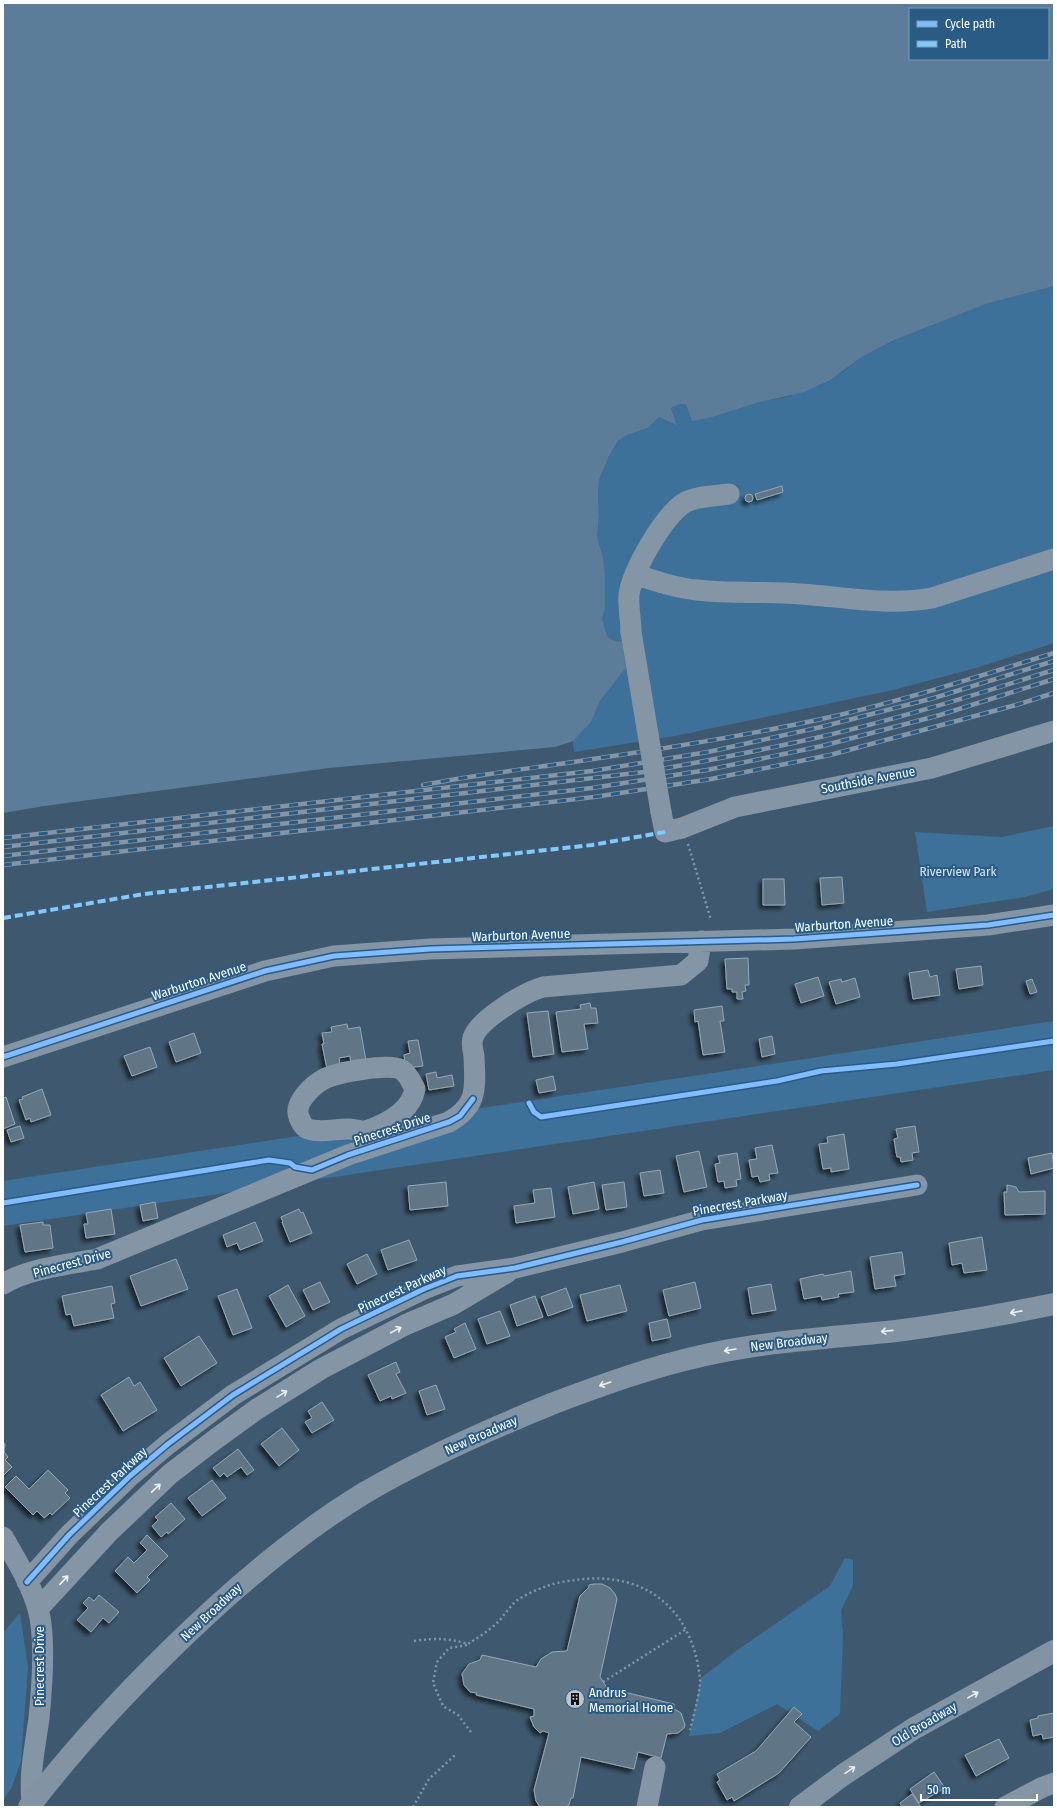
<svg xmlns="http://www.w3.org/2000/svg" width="1057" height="1810" font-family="'Fira Sans Condensed',sans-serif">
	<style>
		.green { fill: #3e7199 }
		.water { fill: #5c7d99; fill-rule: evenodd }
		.building { fill: #607586; stroke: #97a7b4; filter: url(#shadow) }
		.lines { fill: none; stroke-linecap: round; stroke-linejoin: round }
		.path { stroke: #8495a5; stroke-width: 2.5; stroke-dasharray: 2 3; stroke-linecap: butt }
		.minor { stroke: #8495a5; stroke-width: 21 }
		.major { stroke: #8294a3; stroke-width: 22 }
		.rail-casing { stroke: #8495a5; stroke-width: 4.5 }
		.rail { stroke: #295b84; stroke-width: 3; stroke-dasharray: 9; stroke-linecap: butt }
		.minor-bridge { stroke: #8495a5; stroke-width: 21 }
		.quiet { stroke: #80caff; stroke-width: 4; stroke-dasharray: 8 4; stroke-linecap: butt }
		.cycleway-casing { stroke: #295b84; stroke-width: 8 }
		.cycleway { stroke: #80bcff; stroke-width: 5 }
		.oneway { stroke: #eceff1 }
		.oneway2 { stroke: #edeff2 }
		.labels { text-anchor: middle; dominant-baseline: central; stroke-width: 4; stroke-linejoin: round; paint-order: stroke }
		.street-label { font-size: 13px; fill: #fff; stroke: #295b84 }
		.park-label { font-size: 13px; fill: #d6e8f6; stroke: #295b84 }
		.poi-label { font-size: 13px; fill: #fff; stroke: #295b84; text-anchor: start }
	</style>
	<defs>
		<filter id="shadow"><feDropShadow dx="-3.5" dy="3.5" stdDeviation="2" flood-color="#0009"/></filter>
	</defs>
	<rect width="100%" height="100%" fill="#3e596f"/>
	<path class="green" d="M1054 286V643L976 668 893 690 675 736 574 752 573 741 591 722 600 701 626 668 614 641 607 636 601 619 605 608 603 557 597 537 599 517 598 493 599 480 609 456 618 441 627 435 648 428 659 417 677 424 671 408 680 404 686 405 692 421 756 403 789 396 841 373 862 357 892 341 986 304Z
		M1054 826V889L1025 897 927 912 915 832 1002 837Z
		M1054 1021V1070L3 1226V1181Z
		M845 1558 853 1560V1586L841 1610 843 1637 840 1714 818 1731 777 1704 720 1733 689 1736 701 1678 736 1651 830 1586Z
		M20 1613 28 1667 21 1761 12 1787 3 1800V1633Z"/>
	<path class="water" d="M3 3H1054V286L986 304 892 341 862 357 830 380 804 392 756 403 709 418 692 421 686 405 680 404 671 408 677 425 659 417 648 428 627 435 618 441 609 456 599 480 598 493 599 517 597 537 603 557 605 579V608L602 619 607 636 614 641 622 642 626 668 600 701 591 722 573 741 555 747 329 768 44 806 3 813ZM910 9H1048V59H910Z"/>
	<path class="building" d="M782 486 783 492 757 500 755 494Z
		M745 498a4 4 0 1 1 8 0a4 4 0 1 1-8 0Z
		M842 877 844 903 822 905 820 878Z
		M763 879H784L785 905H763Z
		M748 958 749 985H745L746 991 742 992 743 999H737V992H732V989H727L725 959Z
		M981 966 983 985 959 989 956 969Z
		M928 970 930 977 937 975 940 995 913 999 909 973Z
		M818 977 824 996 801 1003 795 984Z
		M855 978 860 997 836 1004 829 982 841 979 842 982Z
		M1032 979 1037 992 1030 994 1026 981Z
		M590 1003 591 1008H596L598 1023 584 1024 588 1049 562 1052 556 1012 581 1009 580 1005Z
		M722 1006 724 1021H720L725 1052 703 1055 698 1021 695 1022 694 1010Z
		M548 1011 554 1054 533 1057 527 1013Z
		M347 1024 348 1029 360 1027 366 1061 351 1064 350 1056 339 1058 340 1066 327 1069 322 1044H324L322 1033 332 1032 331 1027Z
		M194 1033 201 1053 176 1062 169 1042Z
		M772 1036 775 1054 762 1057 759 1039Z
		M418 1040 423 1066 406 1068 404 1055 410 1053 408 1041Z
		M150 1047 157 1067 132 1076 124 1056Z
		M436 1072 437 1078 452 1075 454 1086 429 1090 426 1074Z
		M553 1076 556 1090 539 1093 536 1080Z
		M42 1089 51 1115 31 1122 30 1118 26 1120 19 1100 23 1099 22 1097Z
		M6 1097 15 1124 3 1129V1098Z
		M20 1126 24 1138 11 1142 7 1130Z
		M915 1126 919 1152 912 1153 913 1160 901 1162 900 1157H897L896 1152 894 1139 898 1138 896 1129Z
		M844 1134 849 1169 831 1172V1168L823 1169 819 1144 828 1143 827 1137Z
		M772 1145 778 1173 769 1174 770 1180 760 1182 758 1176 752 1177 749 1160 757 1159 755 1148Z
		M699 1151 707 1187 684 1192 676 1156Z
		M737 1153 741 1179 736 1180 737 1186 725 1188 724 1181 718 1182 715 1164 720 1163 718 1156Z
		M1052 1153 1054 1168 1031 1174 1028 1158Z
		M660 1170 664 1193 644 1196 640 1173Z
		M446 1182 448 1206 410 1210 408 1186Z
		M594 1182 599 1209 573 1214 568 1187Z
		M624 1182 627 1207 606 1210 602 1185Z
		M1007 1185 1016 1187 1019 1192 1045 1191V1214L1005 1215 1004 1192H1007Z
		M551 1188 555 1217 516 1223 514 1206 535 1203 533 1190Z
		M155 1202 158 1218 143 1221 140 1205Z
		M111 1209 115 1234 86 1238 84 1224H88L86 1213Z
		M299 1209 301 1213 303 1212 312 1233 290 1242 282 1222H283L281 1217Z
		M43 1222V1225H50L53 1248 25 1252 20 1225Z
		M255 1222 263 1241 240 1250 237 1243 227 1247 223 1235Z
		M982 1237 987 1270 964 1273 962 1263 952 1265 949 1243Z
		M409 1240 417 1260 388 1270 381 1250Z
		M902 1252 905 1274 894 1276 896 1286 875 1289 870 1257Z
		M367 1254 377 1274 357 1284 347 1264Z
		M176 1259 188 1289 141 1306 130 1276Z
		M851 1271 854 1292 838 1294 839 1297 822 1300 821 1296 804 1299 800 1279 823 1274 824 1276Z
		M320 1282 330 1302 313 1310 303 1290Z
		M695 1282 701 1308 669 1316 663 1290Z
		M771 1284 776 1310 752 1314 748 1288Z
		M288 1285 305 1316 286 1327 269 1296Z
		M620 1285 627 1311 587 1321 580 1295Z
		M112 1286 115 1303 111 1304 114 1318 74 1326 71 1314 66 1315 62 1296Z
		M566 1288 573 1307 548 1316 541 1297Z
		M237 1289 252 1328 233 1335 218 1296Z
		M535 1296 543 1317 517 1326 510 1305Z
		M500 1311 510 1336 487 1344 478 1319Z
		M667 1319 671 1337 652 1341 649 1323Z
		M465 1323 476 1349 454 1358 445 1337 456 1332 454 1329Z
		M199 1336 217 1363 181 1386 164 1358Z
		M396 1362 400 1372 396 1374 406 1393 392 1399 391 1396 380 1401 368 1375Z
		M129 1377 134 1386 140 1382 157 1410 123 1431 101 1395Z
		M436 1385 445 1409 427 1415 419 1391Z
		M322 1402 334 1420 312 1433 305 1422 312 1418 308 1411Z
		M282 1428 299 1450 279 1466 261 1444Z
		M3 1442 5 1444 4 1452 8 1457 5 1460 12 1467 3 1476Z
		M238 1449 254 1470 247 1475 241 1467 227 1477 224 1473 220 1477 213 1468Z
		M48 1470 68 1490 65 1493 70 1498 52 1515 50 1513 44 1518 37 1511 33 1515 5 1487 16 1476 29 1489Z
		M212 1480 226 1498 202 1516 188 1498Z
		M171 1503 185 1519 168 1534 167 1532 161 1537 152 1526 158 1520 155 1517Z
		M147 1535 168 1556 147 1577 150 1580 137 1593 115 1571 128 1557 134 1563 147 1550 140 1543Z
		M594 1584H602L610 1588 615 1594 617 1599 600 1677 607 1688 674 1704V1709L681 1713 685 1725 684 1728 678 1733 667 1734 661 1758 638 1752 634 1769 581 1757 573 1798H571L569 1805 566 1807H540L536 1801 534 1790 549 1733 543 1731 540 1733 534 1727 530 1717 534 1716V1709L476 1695 477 1693 470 1692 464 1685 462 1674 469 1664 480 1660 482 1655 536 1667 541 1659 552 1652 567 1651 580 1596 589 1587V1585Z
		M99 1595 119 1612 109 1623 103 1618 91 1632 77 1620 88 1608 83 1603 89 1597 94 1601Z
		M794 1707 802 1714 794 1722 811 1737 779 1773 734 1801 732 1797 727 1800 717 1782 720 1780 717 1774 756 1751Z
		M1054 1713V1737L1043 1739 1042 1734 1033 1736 1030 1720 1038 1718V1716Z
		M999 1739 1009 1758 976 1776 965 1755Z
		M934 1772 945 1788 919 1803 910 1789Z
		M912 1794 921 1807H902L900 1803Z"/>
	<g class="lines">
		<path class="path" d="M688 844 711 920
			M414 1641C434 1638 449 1638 468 1644 477 1638 489 1631 497 1623 504 1616 511 1604 519 1599 527 1594 536 1590 544 1587 554 1583 566 1581 576 1580 646 1570 693 1610 700 1679 701 1691 693 1717 690 1730
			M467 1645 449 1648 437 1662 433 1683 443 1706 458 1715 471 1732
			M603 1682 685 1630
			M413 1807 429 1779 455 1755"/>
		<path class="minor" d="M635 574C654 581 677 588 697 590 731 594 766 591 801 594 844 597 888 606 932 598L1054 559
			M631 632C631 620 628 607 629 595 632 571 663 517 684 503 696 496 715 496 729 494
			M661 812 665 832 682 828 735 807 932 768 1054 731
			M3 1057 265 971 334 956 430 949 794 939 988 925 1054 915
			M366 1131C386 1124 411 1112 415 1089 412 1083 408 1074 402 1070 390 1062 336 1073 324 1079 313 1085 293 1103 299 1117 301 1122 303 1127 308 1129 320 1133 335 1129 348 1129 354 1129 360 1131 366 1131L370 1148
			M3 1284C27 1269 69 1264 97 1259L348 1155 449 1122C479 1105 475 1087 474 1056 473 1051 471 1043 473 1038 478 1020 525 992 543 987L681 975 698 961 701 941
			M3 1537C16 1560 31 1583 38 1609 46 1637 42 1688 39 1718 35 1748 29 1772 32 1803
			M27 1582 69 1535 130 1476 168 1444 233 1395 341 1329 424 1289 457 1276 515 1268 622 1242 702 1220 917 1185
			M38 1609 109 1532 170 1474 217 1438 257 1409 321 1369 405 1325 454 1304 508 1272
			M647 1807 655 1767
			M1005 1807 1043 1787 1054 1783"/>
		<path class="major" d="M29 1807C71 1752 118 1701 168 1652 228 1593 293 1536 366 1492 426 1457 490 1429 554 1403 602 1385 651 1367 701 1356 765 1341 831 1338 896 1331 949 1324 1001 1315 1054 1304
			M800 1807 843 1775 913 1729 1054 1651"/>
		<g class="rail-casing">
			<path id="rail" d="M423 785C479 774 536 768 593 759 668 748 743 736 817 720 897 703 976 677 1054 653
				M3 838 592 771 708 752 821 727 934 698 1054 661
				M3 847 644 772C703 762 762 750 820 737 899 719 977 694 1054 670
				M3 856 592 788 707 770 822 746 940 715 1054 679
				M3 865 594 797 711 779 830 755 1016 705 1054 693"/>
		</g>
		<use href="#rail" class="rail"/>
		<path class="minor-bridge" d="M631 632 661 812"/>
		<path class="quiet" d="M3 918 144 894 592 845 665 832"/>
		<g class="cycleway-casing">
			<path id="cycleway" d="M3 1057 265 971 334 956 430 949 794 939 988 925 1054 915
				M529 1103 534 1112 541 1117 777 1081 821 1071 897 1064 1054 1041
				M3 1203 269 1160 290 1163 295 1167 312 1170 348 1155 449 1122 460 1116 473 1099
				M27 1582 69 1535 130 1476 168 1444 233 1395 341 1329 424 1289 457 1276 515 1268 622 1242 702 1220 917 1185"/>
		</g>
		<use href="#cycleway" class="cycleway"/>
	</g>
	<defs><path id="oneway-shaft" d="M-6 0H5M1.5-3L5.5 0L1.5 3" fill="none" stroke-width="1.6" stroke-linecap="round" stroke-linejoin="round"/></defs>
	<g class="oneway">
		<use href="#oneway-shaft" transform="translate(1016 1312) rotate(169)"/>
		<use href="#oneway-shaft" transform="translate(887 1331) rotate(174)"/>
		<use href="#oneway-shaft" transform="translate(730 1350) rotate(170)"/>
		<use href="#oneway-shaft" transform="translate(605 1384) rotate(161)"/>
		<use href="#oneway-shaft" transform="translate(973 1695) rotate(-29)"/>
		<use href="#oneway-shaft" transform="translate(850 1770) rotate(-34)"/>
	</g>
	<g class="oneway2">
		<use href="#oneway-shaft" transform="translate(396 1330) rotate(-28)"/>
		<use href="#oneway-shaft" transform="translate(282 1394) rotate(-32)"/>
		<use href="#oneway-shaft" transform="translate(156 1488) rotate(-43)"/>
		<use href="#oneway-shaft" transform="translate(64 1580) rotate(-47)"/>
	</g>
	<defs>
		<g id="building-disc" transform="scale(1)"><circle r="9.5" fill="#bbc5cd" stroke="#295b84"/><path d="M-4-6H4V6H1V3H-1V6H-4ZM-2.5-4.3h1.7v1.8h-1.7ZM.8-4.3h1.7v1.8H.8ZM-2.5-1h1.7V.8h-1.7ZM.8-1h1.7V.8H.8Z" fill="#111"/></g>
	</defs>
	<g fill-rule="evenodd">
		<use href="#building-disc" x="575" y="1699"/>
	</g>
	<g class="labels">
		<g class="street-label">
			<text transform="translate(868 780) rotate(-11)">Southside Avenue</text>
			<text transform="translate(844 924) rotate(-4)">Warburton Avenue</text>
			<text transform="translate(521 935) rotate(-2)">Warburton Avenue</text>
			<text transform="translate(199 981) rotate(-18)">Warburton Avenue</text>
			<text transform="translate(392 1129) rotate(-18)">Pinecrest Drive</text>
			<text transform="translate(740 1203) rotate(-10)">Pinecrest Parkway</text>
			<text transform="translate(72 1263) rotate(-15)">Pinecrest Drive</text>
			<text transform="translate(402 1289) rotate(-25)">Pinecrest Parkway</text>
			<text transform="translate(789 1342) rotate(-7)">New Broadway</text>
			<text transform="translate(481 1435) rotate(-24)">New Broadway</text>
			<text transform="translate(110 1482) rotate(-43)">Pinecrest Parkway</text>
			<text transform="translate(211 1612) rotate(-43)">New Broadway</text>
			<text transform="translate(39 1666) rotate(-90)">Pinecrest Drive</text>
			<text transform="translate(924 1724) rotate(-31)">Old Broadway</text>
		</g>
		<g class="park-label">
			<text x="958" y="871">Riverview Park</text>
		</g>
		<g class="poi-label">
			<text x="589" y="1692">Andrus<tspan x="589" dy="15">Memorial Home</tspan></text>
		</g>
	</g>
	<rect width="1057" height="1810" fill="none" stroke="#ffffff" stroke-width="8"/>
	<rect x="909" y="8" width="140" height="52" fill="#295b84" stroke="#7f9db5"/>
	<rect x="917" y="21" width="20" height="6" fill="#80bcff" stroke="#7f9db5"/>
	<text x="945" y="28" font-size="12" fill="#ffffff">Cycle path</text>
	<rect x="917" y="41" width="20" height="6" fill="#80caff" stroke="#7f9db5"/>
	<text x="945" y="48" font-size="12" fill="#ffffff">Path</text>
	<path d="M921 1794v6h116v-6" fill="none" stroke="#ffffff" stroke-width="2"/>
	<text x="927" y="1794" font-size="12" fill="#ffffff" stroke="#295b84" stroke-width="3" paint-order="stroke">50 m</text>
</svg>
